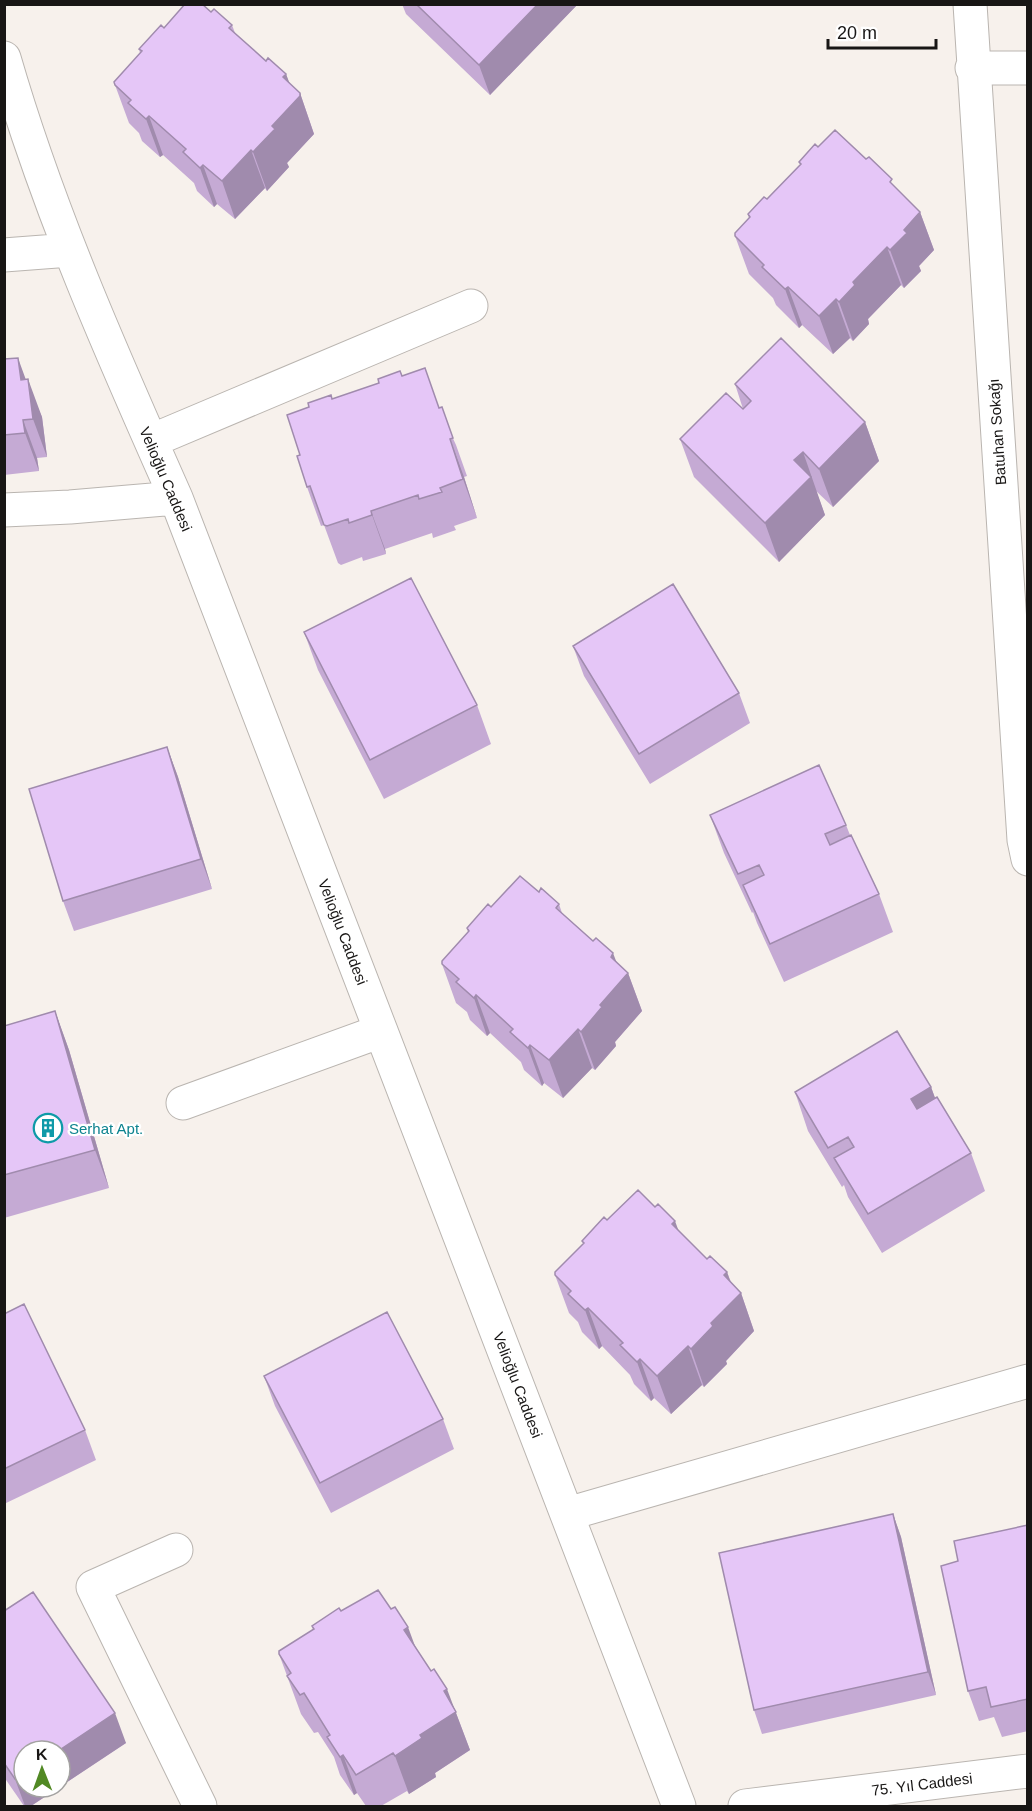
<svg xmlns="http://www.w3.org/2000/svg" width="1032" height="1811" font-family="Arial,sans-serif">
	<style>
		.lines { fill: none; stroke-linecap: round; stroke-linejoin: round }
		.street-casing { stroke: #bab5b0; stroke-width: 35 }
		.street { stroke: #fff; stroke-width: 33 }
		.wall { fill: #c5aad4 }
		.shaded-wall { fill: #a08bad }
		.building { fill: #e5c6f7; stroke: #a08bad; stroke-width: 1.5 }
		.labels { text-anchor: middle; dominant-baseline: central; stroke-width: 4.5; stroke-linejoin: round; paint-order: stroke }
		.street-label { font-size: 15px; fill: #181615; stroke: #fff }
		.culture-label { font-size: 15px; fill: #0d838f; stroke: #fff; text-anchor: start }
	</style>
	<rect width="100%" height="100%" fill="#f7f1ec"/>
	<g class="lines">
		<g class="street-casing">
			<path id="street" d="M970 4 1024 840 1028 859
				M4 58C48 210 112 354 176 498L679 1806
				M972 68H1028
				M4 255 70 250
				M151 441 471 306
				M4 510 70 507 176 498
				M183 1103 381 1031
				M567 1514 1028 1381
				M176 1550 93 1587 200 1806
				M745 1806 1028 1771"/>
		</g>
		<use href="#street" class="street"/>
	</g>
	<path class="wall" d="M402 4H578L490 95 406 14Z
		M211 12 232 25 235 33 266 61 286 74 289 83 300 93 314 134 287 163 289 167 267 191 265 188 235 219 217 204 214 207 197 191 194 183 163 155 160 157 142 141 139 133 129 123 115 85 140 53 139 49Z
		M818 147 895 187 920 212 934 250 919 266 921 271 904 288 901 285 868 319 869 324 853 341 850 338 833 354 802 325 799 328 776 305 773 298 749 274 735 236 749 218 748 214 767 199 800 165 799 162Z
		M4 359 25 379 42 417 47 457 37 458 39 471 4 475Z
		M402 376 439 408 456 445 467 476 464 477 477 518 454 526 456 530 433 538 432 533 385 549 386 554 363 561 362 557 341 565 338 563 324 525 321 526 307 487 300 455 332 399Z
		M735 384 865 422 879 461 833 507 816 491 825 515 779 562 694 477 680 439 743 409Z
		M304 632 477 705 491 744 384 799 318 670Z
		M573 646 739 693 750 723 650 784 584 676Z
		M167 747 178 777 212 889 74 931 63 901Z
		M710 815 846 825 850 835 879 894 893 932 784 982 757 923 753 912 752 913 724 853Z
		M539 892 559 904 562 913 628 973 642 1011 615 1042 616 1046 595 1070 592 1068 563 1098 544 1083 542 1086 524 1070 521 1062 490 1033 487 1036 470 1020 467 1012 456 1003 442 964 468 932 467 928Z
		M55 1011 69 1050 109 1188 4 1218V1026Z
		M931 1087 935 1098 971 1153 985 1191 882 1253 848 1197 844 1185 842 1187 808 1131 795 1092Z
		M607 1220 678 1230 707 1259 727 1272 731 1282 741 1293 754 1331 726 1361 727 1364 704 1387 702 1385 671 1414 654 1398 651 1401 634 1384 630 1375 602 1346 599 1349 582 1332 578 1322 569 1313 555 1275 583 1244 582 1241Z
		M4 1314 85 1430 96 1460 4 1504Z
		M264 1376 443 1419 454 1449 331 1513 275 1406Z
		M893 1514 901 1537 936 1695 762 1734 754 1710Z
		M1028 1525V1731L1002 1737 994 1717 979 1721 968 1691 958 1561Z
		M4 1611 126 1743 31 1806H24L4 1777Z
		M341 1611 415 1646 454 1708 470 1750 435 1773 436 1777 409 1794 407 1791 381 1806H366L357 1793 354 1795 340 1775 334 1757 318 1732 314 1733 301 1714 279 1654 313 1630 312 1626Z"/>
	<path class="shaded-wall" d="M538 4H578L490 95 479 65Z
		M286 74 296 100 300 93 314 134 287 163 289 167 267 191 253 152 283 77Z
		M149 116 163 155 160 157 146 119Z
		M251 150 265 188 235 219 222 181Z
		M203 165 217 204 214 207 200 168Z
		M920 212 934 250 919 266 921 271 904 288 890 250 904 230Z
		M887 247 901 285 868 319 869 324 853 341 839 302 853 282Z
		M788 287 802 325 799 328 785 289Z
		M836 299 850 338 833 354 819 316Z
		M18 358 30 391 28 379 42 417 47 457 33 419 21 380Z
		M23 420 37 458 39 471 25 433Z
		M865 422 879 461 833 507 819 469Z
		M450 439 464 477 477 518 463 479Z
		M803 452 825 515 779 562 765 523 794 460Z
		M371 511 385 549 386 554 372 515Z
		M167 747 178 777 212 889 201 859Z
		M613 953 623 979 628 973 642 1011 615 1042 616 1046 595 1070 581 1032 600 1005 611 957Z
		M476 995 490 1033 487 1036 474 998Z
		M55 1011 69 1050 109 1188 95 1150Z
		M578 1029 592 1068 563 1098 549 1060Z
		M530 1045 544 1083 542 1086 528 1048Z
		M931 1087 945 1125 925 1138 911 1099Z
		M675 1221 689 1259 672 1224Z
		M727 1272 736 1298 741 1293 754 1331 726 1361 727 1364 704 1387 691 1349 711 1323 724 1275Z
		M588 1308 602 1346 599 1349 585 1310Z
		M688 1346 702 1385 671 1414 657 1376Z
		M640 1359 654 1398 651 1401 637 1362Z
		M893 1514 901 1537 936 1695 928 1672Z
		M408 1627 422 1665 404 1630Z
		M447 1689 470 1750 435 1773 436 1777 409 1794 395 1756 420 1735 444 1691Z
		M115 1713 126 1743 31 1806H25L15 1779 24 1774V1787H60V1751H58Z
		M343 1755 357 1793 354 1795 340 1757Z"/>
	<path class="building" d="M185 4H202L211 12 214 9 232 25 229 28 266 61 268 58 286 74 283 77 300 93V96L272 126 275 129 253 152 251 150 222 181 203 165 200 168 183 152 186 149 149 116 146 119 128 103 131 100 115 85 114 82 142 51 139 49 161 25 164 28Z
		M416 4H538L479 65Z
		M835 130 866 159 869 157 892 179 890 182 920 212 904 230 907 233 890 250 887 247 853 282 855 285 839 302 836 299 819 316 788 287 785 289 762 267 764 265 735 236V233L750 217 748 214 764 197 767 199 801 164 799 162 815 144 818 147Z
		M781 338 865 422 819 469 803 452 794 460 811 477 765 523 680 439 726 393 743 409 751 401 735 384Z
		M18 358 21 380 28 379 33 419 23 420 25 433 4 435V359Z
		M425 368 439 408 442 407 453 438 450 439 463 479 440 488 442 492 419 499 418 495 371 511 372 515 349 523 348 519 327 526 324 525 310 486 307 487 297 456 300 455 287 415 309 407 308 403 331 395 332 399 379 383 378 379 400 371 402 376Z
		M411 578 477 705 370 760 304 632Z
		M673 584 739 693 639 754 573 646Z
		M167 747 201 859 63 901 29 789Z
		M819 765 846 825 825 834 830 845 851 835 879 894 770 944 743 885 764 875 759 865 738 874 710 815Z
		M520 876 539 892 541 888 559 904 556 908 593 941 596 938 613 953 611 957 628 973 600 1005 602 1007 581 1032 578 1029 549 1060 530 1045 528 1048 510 1032 513 1029 476 995 474 998 456 982 459 979 442 964V961L469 931 467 928 488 904 491 907Z
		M55 1011 95 1150 4 1175V1026Z
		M897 1031 931 1087 911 1099 917 1109 937 1097 971 1153 868 1214 834 1158 854 1147 848 1137 828 1148 795 1092Z
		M638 1190 655 1207 658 1204 675 1221 672 1224 707 1259 710 1256 727 1272 724 1275 741 1293 711 1323 713 1326 691 1349 688 1346 657 1376 640 1359 637 1362 620 1345 623 1343 588 1308 585 1310 568 1294 571 1291 555 1275V1272L584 1243 582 1241 604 1217 607 1220Z
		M24 1304 85 1430 4 1469V1314Z
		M387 1312 443 1419 320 1483 264 1376Z
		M893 1514 928 1672 754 1710 719 1553Z
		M1028 1525V1699L991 1707 986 1687 968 1691 941 1566 958 1561 954 1541Z
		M378 1590 391 1609 395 1607 408 1627 404 1630 431 1671 434 1669 447 1689 444 1691 456 1712 420 1735 422 1738 395 1756 393 1753 356 1775 343 1755 340 1757 327 1737 330 1735 304 1693 300 1695 287 1676 291 1673 279 1654V1651L314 1629 312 1626 339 1608 341 1611Z
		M33 1592 115 1713 58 1751H24V1774L15 1779 4 1763V1611Z"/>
	<defs>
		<g id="building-ring" transform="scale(1.5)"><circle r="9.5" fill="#fff" stroke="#0f9aa8" stroke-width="1.5"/><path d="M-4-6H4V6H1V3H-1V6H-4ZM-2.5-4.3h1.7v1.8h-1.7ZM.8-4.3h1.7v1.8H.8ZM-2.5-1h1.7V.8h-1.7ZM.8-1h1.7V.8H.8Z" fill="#0f9aa8"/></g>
	</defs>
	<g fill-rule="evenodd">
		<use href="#building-ring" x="48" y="1128"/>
	</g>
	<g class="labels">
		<g class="street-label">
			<text transform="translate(997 432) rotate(-94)">Batuhan Sokağı</text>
			<text transform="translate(166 479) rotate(67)">Velioğlu Caddesi</text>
			<text transform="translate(343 932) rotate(69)">Velioğlu Caddesi</text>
			<text transform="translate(518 1385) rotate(69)">Velioğlu Caddesi</text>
			<text transform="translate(922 1784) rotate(-7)">75. Yıl Caddesi</text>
		</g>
		<g class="culture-label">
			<text x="69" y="1128">Serhat Apt.</text>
		</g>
	</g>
	<rect width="1032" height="1811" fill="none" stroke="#181615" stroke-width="12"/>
	<g transform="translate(42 1769) rotate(359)"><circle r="28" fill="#ffffff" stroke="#a3a2a1" stroke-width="1.5"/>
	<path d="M0-4.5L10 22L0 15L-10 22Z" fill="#518924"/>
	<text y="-9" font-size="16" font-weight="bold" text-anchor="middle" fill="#181615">K</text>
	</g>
	<path d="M828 39v9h108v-9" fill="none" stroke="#181615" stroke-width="3"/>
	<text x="837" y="39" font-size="18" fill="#181615" stroke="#ffffff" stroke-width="4.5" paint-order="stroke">20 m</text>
</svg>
